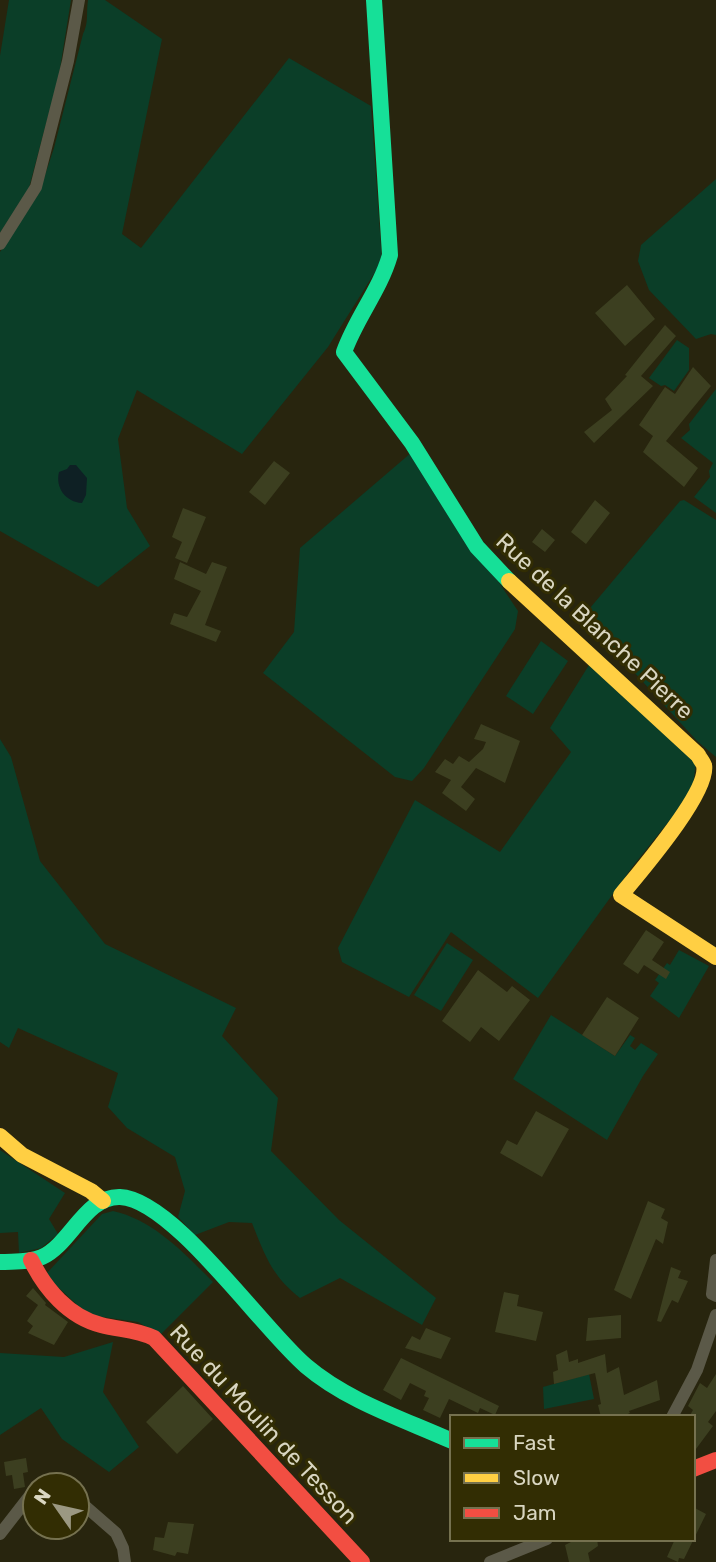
<svg xmlns="http://www.w3.org/2000/svg" width="716" height="1562" font-family="Rubik,sans-serif">
	<style>
		.green { fill: #0b3e28 }
		.water { fill: #0e2024 }
		.building { fill: #3c3f20 }
		.lines { fill: none; stroke-linecap: round; stroke-linejoin: round }
		.street { stroke: #5b5948; stroke-width: 12 }
		.fast { stroke: #16e098; stroke-width: 16 }
		.slow { stroke: #ffcf43; stroke-width: 16 }
		.jam { stroke: #f24e42; stroke-width: 16 }
		.labels { text-anchor: middle; dominant-baseline: central; stroke-width: 6; stroke-linejoin: round; paint-order: stroke }
		.street-label { font-size: 23px; fill: #d9d6c1; stroke: #322d03 }
	</style>
	<rect width="100%" height="100%" fill="#28250e"/>
	<path class="green" d="M9 0H71L59 75 29 188 0 233V56Z
		M88 0H105L162 39 122 234 141 248 289 58 371 106 382 261 328 347 242 454 137 390 118 439 127 508 150 546 98 587 0 531V252L39 193 54 148 83 34C89 22 86 13 88 0Z
		M716 179V335L711 334 696 339 649 290 638 261 641 245Z
		M677 340 689 348V370L674 391 665 385 661 386 649 378Z
		M716 389V513L694 497 710 477 709 471 713 463 681 438 690 430 689 424Z
		M412 452 518 611 515 629 424 768 412 781 395 777 263 673 294 632 300 548Z
		M684 500 716 520V757L697 741 591 625 585 614 680 501Z
		M541 641 568 661 533 714 506 696Z
		M589 665 696 763 693 785 673 816 633 866 538 998 451 932 409 997 342 962 338 948 415 800 500 852 571 752 550 728Z
		M0 739 11 757 40 861 105 944 236 1008 222 1036 278 1098 271 1151 339 1220 436 1298 422 1325 340 1278 300 1298C272 1276 265 1256 252 1223L229 1222 195 1235 178 1217 185 1191 175 1157 127 1128 108 1107 118 1073 18 1028 9 1048 0 1042Z
		M447 943 473 960 441 1011 414 995Z
		M679 950 709 966 679 1018 650 996 659 983 655 980 667 963 670 965Z
		M551 1015 615 1056 630 1035 635 1038 630 1046 635 1050 641 1043 658 1054 643 1076 607 1140 513 1079Z
		M0 1150 65 1193 49 1219 58 1234 41 1248 19 1253 18 1232 0 1233Z
		M113 1211C154 1220 185 1254 213 1282L160 1335 138 1322 88 1315 45 1275 102 1214Z
		M113 1342 103 1392 139 1447 109 1472 62 1439 41 1408 0 1435V1353L64 1357Z
		M589 1374 594 1399 544 1409 543 1387Z"/>
	<path class="water" d="M70 465H76L87 478 86 495 82 503C66 502 55 488 59 472L67 469Z"/>
	<path class="building" d="M627 285 655 319 625 346 595 313Z
		M665 325 676 336 641 376 653 386 594 443 584 432 612 410 605 399 627 376 625 375Z
		M693 367 711 386 666 441 698 468 684 487 643 452 653 436 639 425 665 387 675 394Z
		M274 461 290 473 265 505 249 492Z
		M595 500 610 513 586 544 571 532Z
		M183 508 206 517 187 563 175 558 182 542 172 537Z
		M542 529 555 540 545 552 532 542Z
		M180 562 206 574 212 562 227 567 205 625 221 631 216 642 170 624 174 613 187 617 201 591 174 579Z
		M481 724 520 741 505 783 476 768 461 787 475 799 466 811 442 793 451 780 435 772 445 759 453 764 459 756 469 762 483 749 486 742 474 739Z
		M646 930 664 942 652 960 670 972 666 979 644 965 638 974 623 964Z
		M478 970 507 992 512 986 530 1000 499 1041 481 1027 470 1042 442 1021Z
		M607 997 639 1018 615 1056 582 1035Z
		M536 1111 569 1129 542 1177 500 1153 507 1140 517 1145Z
		M648 1201 665 1209 661 1218 668 1222 663 1244 656 1239 631 1299 614 1290Z
		M671 1267 681 1271 678 1278 688 1281 678 1303 672 1300 661 1322 657 1321Z
		M33 1288 46 1303 45 1305 68 1322 54 1345 28 1333 33 1326 27 1321 38 1305 26 1296Z
		M504 1292 519 1295 517 1306 543 1312 536 1341 495 1332Z
		M621 1315V1338L586 1341 588 1318Z
		M426 1328 451 1338 441 1359 405 1348 412 1336 420 1340Z
		M567 1350 569 1362 578 1359V1363L605 1354 607 1373 619 1367 624 1395 657 1380 660 1400 629 1411 630 1413 621 1417H601L598 1405 601 1404 595 1373 554 1384 553 1372 558 1370 556 1355Z
		M401 1358 499 1406 495 1415 480 1408 478 1413 449 1399 440 1418 423 1410 429 1398 424 1396 426 1391 410 1383 401 1400 383 1390Z
		M716 1374V1411L708 1422 713 1426 693 1453V1417H689L693 1410 688 1406 700 1383 707 1388Z
		M183 1386 213 1419 177 1454 146 1422Z
		M26 1458 28 1472 23 1473 25 1487 14 1489 12 1475 6 1476 4 1462Z
		M693 1507 706 1514 684 1559 679 1558 678 1562 667 1557 675 1539H693Z
		M168 1522 194 1524 188 1554 177 1552 175 1556 153 1550 155 1537 164 1538Z
		M577 1539H597L598 1546 588 1553 590 1562H569L565 1545Z"/>
	<g class="lines">
		<path class="street" d="M0 244 36 187 68 61 79 0
			M716 1260 712 1294 716 1296
			M672 1417 697 1370 716 1315
			M39 1485 53 1482 59 1485
			M77 1499 116 1533 123 1548 125 1562
			M0 1534 35 1489
			M490 1562 547 1539"/>
		<path class="fast" d="M374 0 390 255C380 290 356 318 344 352L412 443 477 547 509 581
			M0 1262C13 1261 29 1263 42 1257 71 1244 85 1196 120 1197 173 1199 263 1330 306 1366 347 1401 403 1419 452 1441"/>
		<path class="slow" d="M509 581 698 755C698 756 704 764 704 765 710 791 639 873 621 895L716 957
			M0 1136 22 1155 91 1191 103 1201"/>
		<path class="jam" d="M31 1260C45 1289 69 1317 101 1325 120 1330 136 1329 154 1338L362 1562
			M693 1469 716 1460"/>
	</g>
	<g class="labels">
		<g class="street-label">
			<text transform="translate(595 626) rotate(43)">Rue de la Blanche Pierre</text>
			<text transform="translate(264 1424) rotate(47)">Rue du Moulin de Tesson</text>
		</g>
	</g>
	<rect x="450" y="1415" width="245" height="126" fill="#322d03" stroke="#75714f" stroke-width="2"/>
	<rect x="464" y="1438" width="35" height="10" fill="#16e098" stroke="#75714f" stroke-width="2"/>
	<text x="513" y="1450" font-size="21" fill="#d9d6c1">Fast</text>
	<rect x="464" y="1473" width="35" height="10" fill="#ffcf43" stroke="#75714f" stroke-width="2"/>
	<text x="513" y="1485" font-size="21" fill="#d9d6c1">Slow</text>
	<rect x="464" y="1508" width="35" height="10" fill="#f24e42" stroke="#75714f" stroke-width="2"/>
	<text x="513" y="1520" font-size="21" fill="#d9d6c1">Jam</text>
	<g transform="translate(56 1506) rotate(304)"><circle r="33" fill="#322d03" stroke="#75714f" stroke-width="2"/>
	<path d="M0-5L12 26L0 18L-12 26Z" fill="#9b9882"/>
	<text y="-10" font-size="19" font-weight="bold" text-anchor="middle" fill="#d9d6c1">N</text>
	</g>
</svg>
